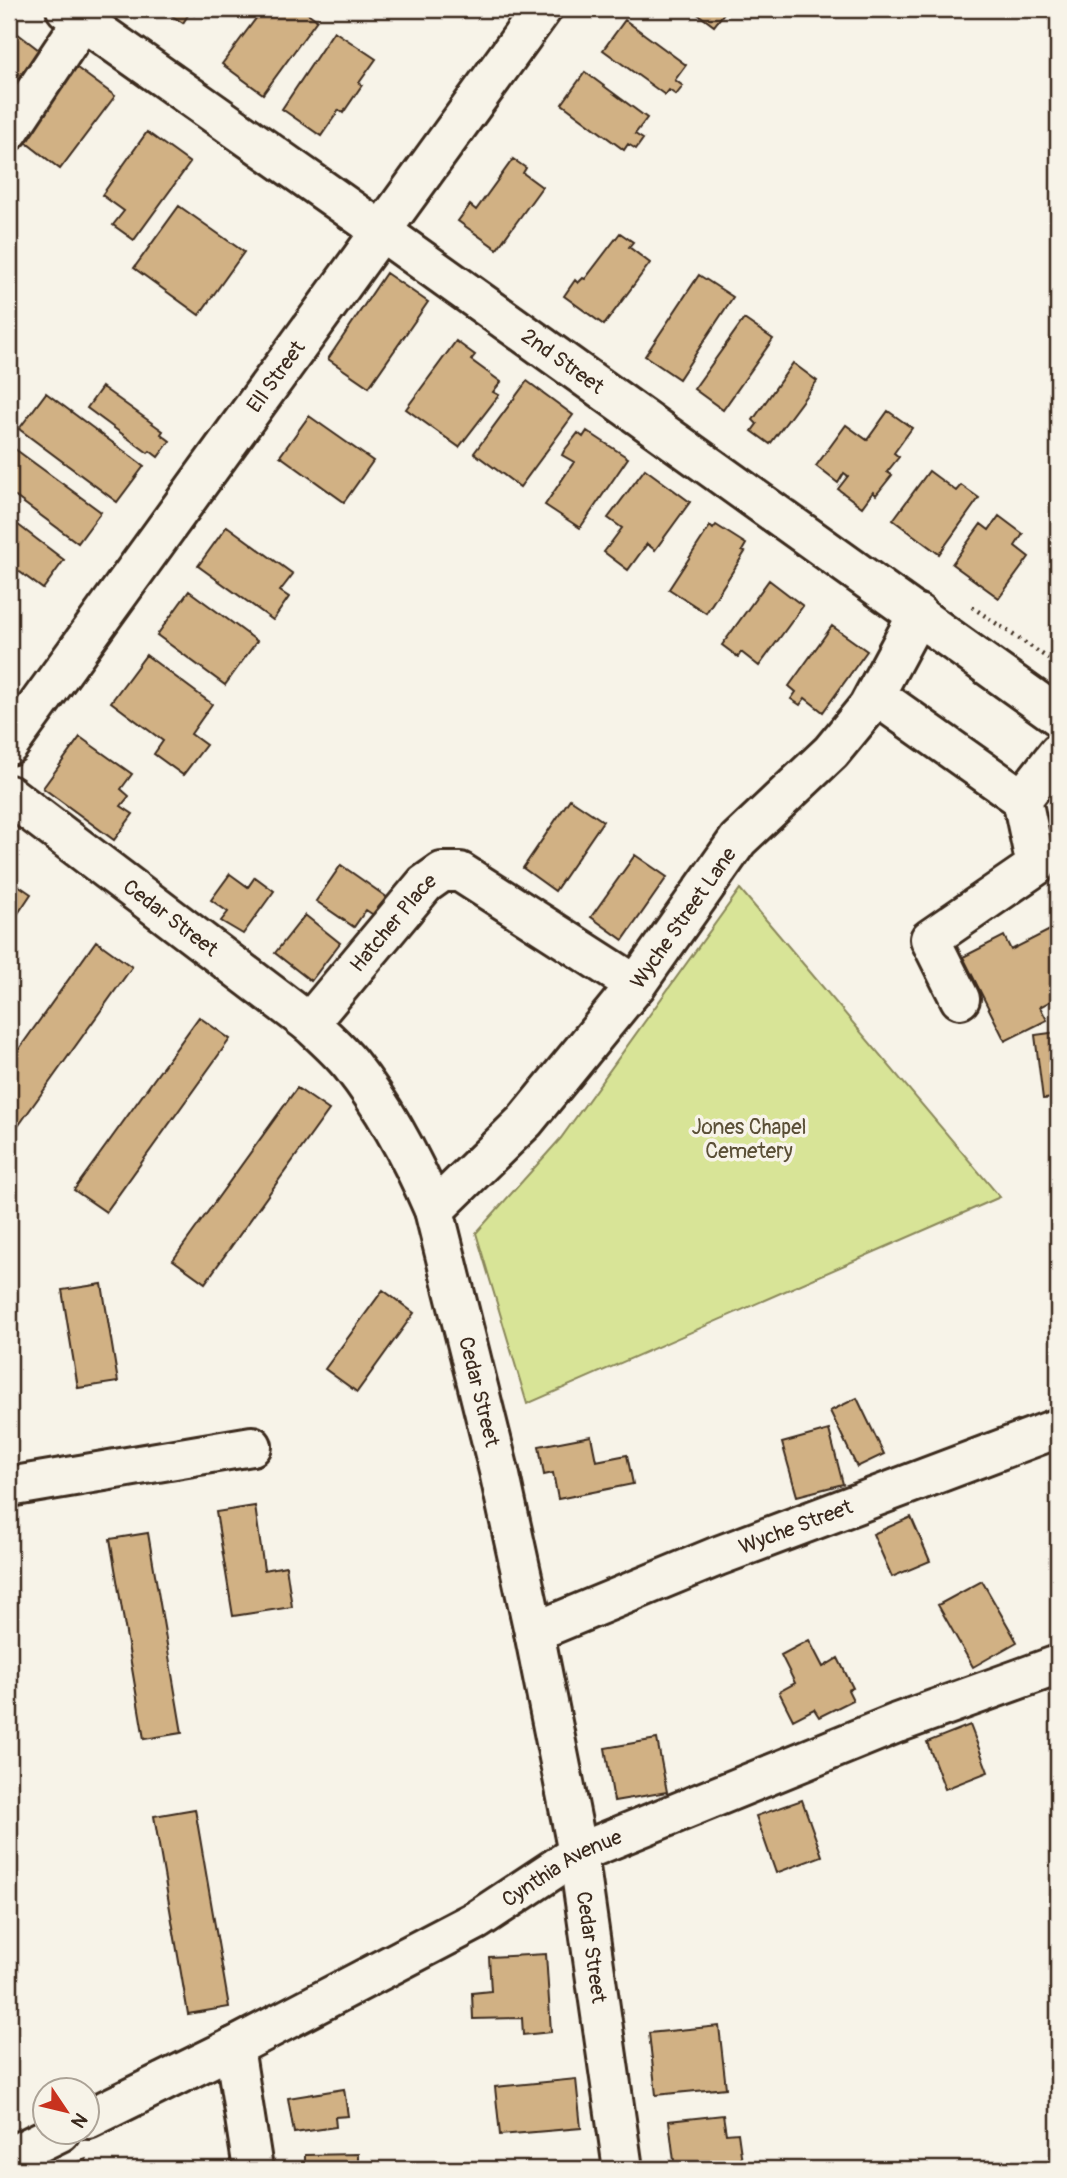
<svg xmlns="http://www.w3.org/2000/svg" width="1067" height="2178" font-family="Pangolin,sans-serif">
	<style>
		.green { fill: #d8e497; stroke: #8a875a; stroke-width: 2 }
		.building { fill: #d1b184; stroke: #3b2a1e; stroke-width: 2 }
		.lines { fill: none; stroke-linecap: round; stroke-linejoin: round }
		.minor-casing { stroke: #3b2a1e; stroke-width: 44 }
		.path { stroke: #3b2a1e; stroke-width: 4.5; stroke-dasharray: 2 5; stroke-linecap: butt }
		.minor { stroke: #f7f3e8; stroke-width: 38 }
		.labels { text-anchor: middle; dominant-baseline: central; stroke-width: 7; stroke-linejoin: round; paint-order: stroke }
		.street-label { font-size: 21px; fill: #3b2a1e; stroke: #f7f3e8 }
		.park-label { font-size: 21px; fill: #5a4f36; stroke: #f7f3e8 }
	</style>
	<rect width="100%" height="100%" fill="#f7f3e8"/>
	<filter id="ink" filterUnits="userSpaceOnUse"><feTurbulence type="fractalNoise" baseFrequency=".0143" numOctaves="2"/><feDisplacementMap in="SourceGraphic" scale="14" xChannelSelector="R" yChannelSelector="G"/><feConvolveMatrix kernelMatrix="1 2 1 2 8 2 1 2 1" color-interpolation-filters="sRGB"/></filter>
	<g filter="url(#ink)">
		<path class="green" d="M740 889 1000 1197 527 1404 476 1233 561 1138Z"/>
		<path class="building" d="M162 9H199L194 15 190 12 183 23Z
			M263 9H302L317 20 263 94 222 64Z
			M691 9H727L714 26Z
			M625 20 686 65 675 80 683 86 676 95 669 90 665 95 603 50Z
			M9 27 39 50 9 91Z
			M334 31 376 59 359 83 362 85 343 113 339 110 321 136 282 109Z
			M73 65 115 96 60 169 19 137Z
			M585 72 647 118 635 134 643 139 636 149 628 144 624 150 562 104Z
			M147 132 190 163 134 240 113 225 124 211 102 195Z
			M513 159 526 168 523 173 542 187 497 249 458 221 470 205 476 210Z
			M179 206 244 252 199 315 134 268Z
			M620 233 633 242 629 247 650 263 604 325 564 296 575 280 578 283 583 278 585 279Z
			M386 273 428 302 369 387 328 359Z
			M699 275 733 297 679 379 645 356Z
			M744 319 773 339 723 410 694 389Z
			M456 341 475 355 471 360 501 382 493 392 499 395 459 447 406 409Z
			M793 363 817 381 770 444 752 431 757 424 753 420Z
			M527 381 573 415 520 487 474 453Z
			M102 387 163 431 161 434 170 441 158 457 150 451 148 453 87 408Z
			M46 393 144 466 117 502 19 429Z
			M888 411 912 428 894 453 899 457 887 472 892 475 876 495 873 492 862 507 838 489 848 476 844 473 838 483 816 466 846 425 867 440Z
			M309 416 373 461 344 502 280 456Z
			M587 431 628 458 580 528 545 505 574 462 562 455 564 451 578 433 583 437Z
			M15 449 101 512 78 543 9 492V457Z
			M645 469 690 502 655 550 647 544 628 570 604 552 622 528 608 518Z
			M929 471 956 491 961 485 979 498 939 554 893 520Z
			M999 516 1023 534 1015 546 1029 557 999 598 952 564 981 524 989 530Z
			M9 518 64 560 43 589 9 564Z
			M716 525 746 544 742 551 745 552 706 613 669 589 710 526 713 529Z
			M227 526 293 574 280 591 289 597 273 620 198 566Z
			M769 580 803 606 759 666 741 652 738 657 722 645Z
			M189 591 257 641 225 685 157 635Z
			M832 626 867 651 823 712 805 698 800 705 791 699 796 692 789 686Z
			M146 655 212 704 191 734 206 745 183 775 154 754 163 741 111 702Z
			M80 737 132 774 121 789 129 796 121 806 133 814 114 840 43 788Z
			M570 799 603 821 555 891 523 868Z
			M635 855 667 877 623 940 591 917Z
			M341 865 388 898 375 916 366 910 354 927 316 901Z
			M230 874 248 887 255 877 274 891 243 934 221 921 228 912 211 900Z
			M9 879 31 894 9 927Z
			M305 915 340 943 311 981 275 953Z
			M1058 926V997L1040 1007 1047 1020 1005 1041 963 957 1004 936 1011 950Z
			M96 941 132 967 9 1139V1063Z
			M199 1017 230 1039 106 1212 74 1190Z
			M1058 1032V1098L1043 1099 1035 1035Z
			M297 1088 329 1110 205 1283 173 1260Z
			M102 1284 118 1382 78 1388 62 1290Z
			M383 1290 414 1313 357 1392 325 1369Z
			M857 1398 884 1454 857 1467 830 1411Z
			M829 1430 843 1484 797 1496 782 1443Z
			M591 1436 596 1461 627 1455 633 1484 558 1499 553 1473 544 1475 539 1446Z
			M255 1506 264 1570 286 1566 292 1607 233 1616 216 1512Z
			M911 1517 930 1561 892 1577 873 1534Z
			M148 1533 182 1733 144 1739 110 1539Z
			M982 1581 1017 1642 973 1667 938 1605Z
			M809 1640 823 1667 838 1658 853 1688 848 1690 853 1700 819 1717 814 1709 793 1720 779 1692 795 1683 781 1655Z
			M970 1725 988 1772 945 1789 927 1742Z
			M657 1739 667 1792 614 1801 605 1748Z
			M802 1800 822 1856 776 1873 756 1816Z
			M195 1809 229 2007 188 2014 154 1816Z
			M546 1954 551 2032 523 2035 522 2018 473 2019 472 1993 491 1991 489 1957Z
			M719 2026 726 2088 656 2095 649 2033Z
			M576 2079 581 2128 500 2135 495 2087Z
			M344 2089 348 2116 335 2117 336 2127 294 2133 288 2098Z
			M723 2115 726 2134 738 2133 743 2169H675L669 2121Z
			M358 2154V2169H305V2155Z
			M86 2159 90 2169H60Z"/>
		<g class="lines">
			<g class="minor-casing">
				<g id="minor">
					<path id="s1" d="M66 9 381 231 1058 716"/>
					<path d="M9 131 83 20"/>
					<path d="M875 695 1022 799"/>
					<path id="s2" d="M9 745 542 9"/>
					<path id="s3" d="M9 795 309 1023C323 1036 339 1050 351 1065 386 1109 412 1159 434 1210L499 1471 534 1632 578 1853 623 2169"/>
					<path d="M960 999 930 939 1036 866 1022 799 1058 753"/>
					<path id="s4" d="M309 1023 425 884 442 872H460L636 985"/>
					<path id="s5" d="M434 1210 525 1121 636 985 738 840 831 752 868 707 918 614"/>
					<path d="M9 1487 252 1446"/>
					<path id="s6" d="M534 1632 718 1556 1058 1428"/>
					<path d="M234 2047 253 2169"/>
					<path id="s7" d="M88 2119 234 2047 477 1920 578 1853 897 1723 1058 1665"/>
					<path d="M9 2157 60 2132"/>
				</g>
			</g>
			<path class="path" d="M972 607 1058 665"/>
			<use href="#minor" class="minor"/>
		</g>
	</g>
	<g class="labels">
		<g class="street-label">
			<text stroke="none"><textPath href="#s1" startOffset="609">2nd Street</textPath></text>
			<text stroke="none"><textPath href="#s2" startOffset="455">Ell Street</textPath></text>
			<text stroke="none"><textPath href="#s5" startOffset="385">Wyche Street Lane</textPath></text>
			<text stroke="none"><textPath href="#s3" startOffset="203">Cedar Street</textPath></text>
			<text stroke="none"><textPath href="#s4" startOffset="131">Hatcher Place</textPath></text>
			<text stroke="none"><textPath href="#s3" startOffset="791">Cedar Street</textPath></text>
			<text stroke="none"><textPath href="#s6" startOffset="282">Wyche Street</textPath></text>
			<text stroke="none"><textPath href="#s7" startOffset="537">Cynthia Avenue</textPath></text>
			<text stroke="none"><textPath href="#s3" startOffset="1358">Cedar Street</textPath></text>
		</g>
		<g class="park-label">
			<text x="749" y="1127">Jones Chapel<tspan x="749" dy="24">Cemetery</tspan></text>
		</g>
	</g>
	<rect width="1067" height="2178" fill="none" stroke="#f7f3e8" stroke-width="35"/>
	<rect x="18" y="18" width="1032" height="2143" fill="none" stroke="#3b2a1e" stroke-width="2.5" filter="url(#ink)"/>
	<g transform="translate(66 2111) rotate(125)"><circle r="33" fill="#f7f3e8" stroke="#aca397" stroke-width="2"/>
	<path d="M0-5L12 26L0 18L-12 26Z" fill="#c8321e"/>
	<text y="-10" font-size="19" font-weight="bold" text-anchor="middle" fill="#3b2a1e">N</text>
	</g>
</svg>
